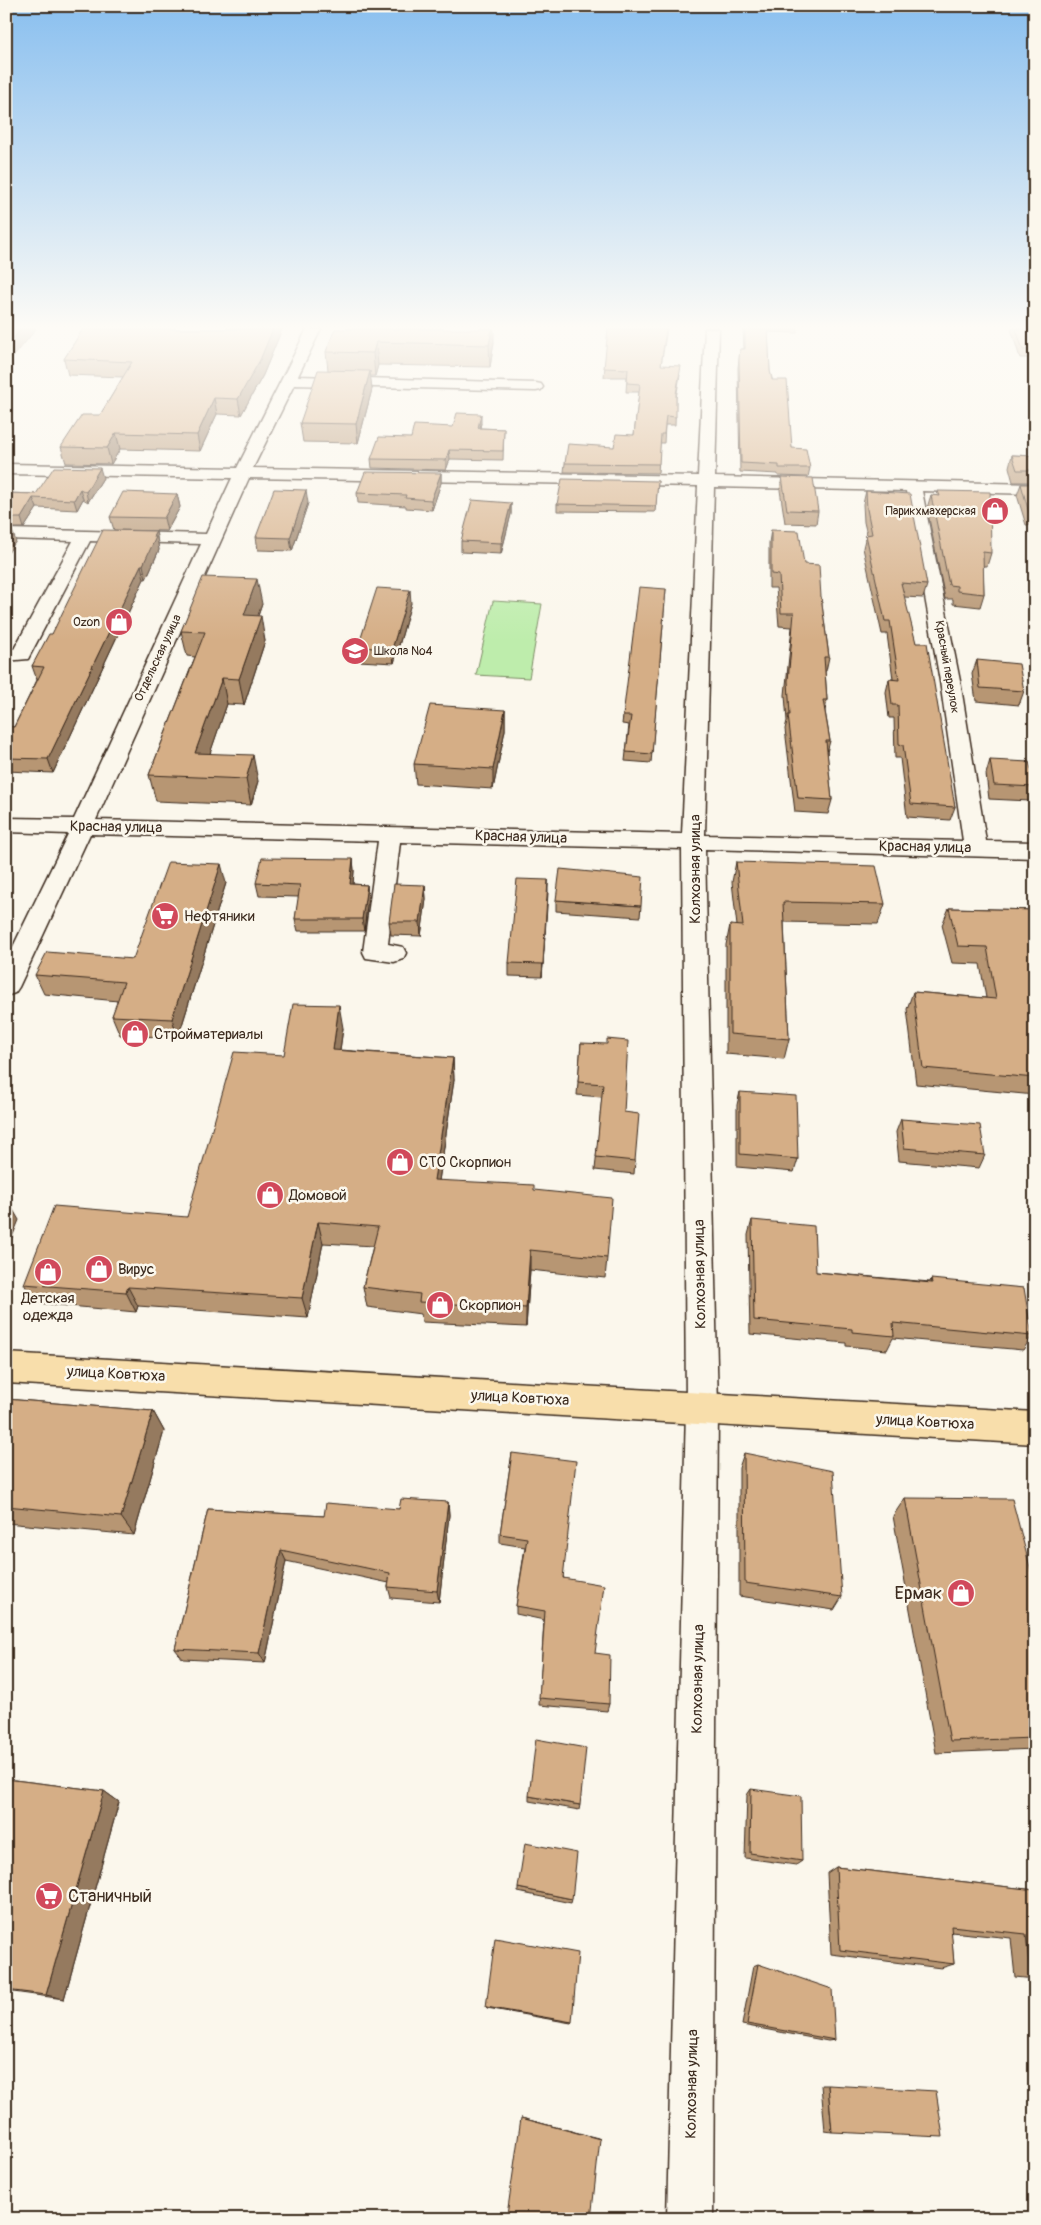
<svg xmlns="http://www.w3.org/2000/svg" width="1041" height="2225" font-family="Pangolin,sans-serif">
	<style>
		.green { fill: #beedac; stroke: #7c8c65 }
		.lines { fill: none; stroke-linecap: round; stroke-linejoin: round }
		.minor-casing { stroke: #3b2a1e; stroke-width: 3 }
		.major-casing { stroke: #3b2a1e; stroke-width: 3 }
		.minor { fill: #fbf7ec; fill-rule: evenodd }
		.major { fill: #f8deab; fill-rule: evenodd }
		.wall { fill: #b79673; stroke: #3b2a1e }
		.shaded-wall { fill: #957a5e; stroke: #3b2a1e }
		.building { fill: #d5ae86; stroke: #3b2a1e }
		.labels { text-anchor: middle; dominant-baseline: central; stroke-width: 5; stroke-linejoin: round; paint-order: stroke }
		.far-poi-label { font-size: 12px; fill: #3b2a1e; stroke: #fbf7ec; text-anchor: end }
		.far-street-label { font-size: 12px; fill: #3b2a1e; stroke: #fbf7ec }
		.street-label { font-size: 15px; fill: #3b2a1e; stroke: #fbf7ec }
		.poi-label { font-size: 15px; fill: #3b2a1e; stroke: #fbf7ec; text-anchor: start }
		.near-poi-label { font-size: 18px; fill: #3b2a1e; stroke: #fbf7ec; text-anchor: end }
	</style>
	<rect width="100%" height="100%" fill="#fbf7ec"/>
	<filter id="ink" filterUnits="userSpaceOnUse"><feTurbulence type="fractalNoise" baseFrequency=".02" numOctaves="2"/><feDisplacementMap in="SourceGraphic" scale="10" xChannelSelector="R" yChannelSelector="G"/><feConvolveMatrix kernelMatrix="1 2 1 2 8 2 1 2 1" color-interpolation-filters="sRGB"/></filter>
	<g filter="url(#ink)">
		<path class="green" d="M493 601 542 604 529 678 476 675Z"/>
		<g class="lines">
			<g class="minor-casing">
				<path id="minor" d="M307 329H321L298 376 536 383 541 384 543 387 541 390 536 391 294 385 253 468 698 476 705 329H719L715 477 1035 484V494L922 491 960 681 986 841 1035 842V858L705 849 718 1408 713 2219H667L686 1408 682 849 400 842 388 944 403 947 406 953 403 959 394 962 366 958 363 952 378 841 90 834 19 987 15 993 6 996V961L68 834 6 832V818L74 819 201 544 90 541 28 659 6 661V649H14L73 541 6 539V529L206 534 232 478 6 474V464L237 468ZM249 478 698 486 682 834 96 820ZM714 487 906 491 940 681 963 841 705 835Z"/>
			</g>
			<g class="major-casing">
				<path id="major" d="M6 1353 1035 1412V1444L6 1383Z"/>
			</g>
			<use href="#minor" class="minor"/>
			<use href="#major" class="major"/>
		</g>
		<path class="wall" d="M83 329H282L263 375 241 415 217 414 200 451 120 449 111 464 66 463 61 447 100 415 123 377 68 375 64 359Z
			M335 329 494 342 490 367 378 365 375 376H370L372 389 358 443 303 442 300 423 328 370 326 352Z
			M608 329H667L661 365 680 375 676 398 675 425H665L664 443H660L658 473 564 472 565 463 614 447 634 435 639 392H626L627 377H604Z
			M743 329H798L797 333 768 332 770 371 792 448 810 468 808 477 778 476V474L740 472 738 368 740 349H744Z
			M1011 329H1035V362L1034 358H1020Z
			M481 423 480 428 504 429 503 460 450 459 446 470 372 468 371 459 411 438Z
			M1012 455 1035 456V482H1013L1009 467Z
			M441 473V483L432 510 406 508V506L358 503 357 493Z
			M782 477 818 511 816 524 785 523 780 490Z
			M103 478 88 502 83 499 77 510 37 508 24 528H6V493L36 494Z
			M658 481 655 512 557 511V504Z
			M1021 484H1035V525H1026L1017 495Z
			M866 491 927 585 923 598 904 597 955 807 950 820 907 817 900 758H895L894 718H889L886 692 889 679H893L887 634H882L863 548 866 535H867L864 522 863 504Z
			M938 491 991 553 987 566H983L984 594 980 607 953 604V599H945L927 508 931 495 937 496Z
			M177 494 180 507 167 531 114 530 110 517Z
			M308 503 292 551 258 550 256 537Z
			M511 503V514L501 554 461 552V541Z
			M771 530 804 564 821 597 829 657 826 671H825L827 700 825 711 830 741 827 752 832 800 828 814 795 812 785 729 787 721 785 695 792 627 779 626 776 588H769V543Z
			M156 531 159 550 146 579H144L53 773 6 771V726L14 727 37 680 32 666 52 634Z
			M666 589 651 763 625 761 629 725 622 724 623 716Z
			M411 603 394 663 359 661 358 647Z
			M262 604 258 616 265 641 244 705 227 704 210 753 258 781 251 805 156 801 149 775 195 657 187 656 181 631Z
			M977 660 1024 691 1019 705 976 701 972 674Z
			M505 710V730L493 789 416 784 414 764Z
			M990 760 1035 783V790L1030 801 989 799 986 774Z
			M353 859 354 871 353 884 367 885 368 897 364 931H298L295 919 299 897 259 896 256 883Z
			M736 862 885 904 878 924 784 922 789 1039 784 1059 726 1054V945L730 925 737 926 732 882Z
			M548 880 542 977 509 976V963Z
			M226 883 178 1038 120 1035 112 1016 118 1001 44 994 35 975 133 959Z
			M425 885 426 899 421 936 391 935 389 922Z
			M556 900 641 906 640 917 556 911Z
			M949 908 1035 910V1095L916 1084 907 1009 913 992 986 998 980 964 952 963 942 925Z
			M343 1028 340 1050 453 1058 454 1080 439 1181 534 1190 607 1258 605 1278 530 1270 526 1327 422 1322 421 1314 367 1307 363 1287 373 1246 323 1243 308 1318 138 1306 136 1312 36 1303 24 1284 187 1217 284 1055Z
			M581 1043 624 1112 635 1161 634 1174 595 1170 602 1097 577 1095Z
			M740 1092 798 1159 794 1172 737 1167V1105Z
			M901 1119 985 1155 979 1168 899 1161 896 1132Z
			M1035 1138V1152L1033 1142Z
			M752 1220 816 1272 930 1282 931 1279 1032 1336 1023 1350 893 1338 887 1350 846 1346V1343L750 1334 748 1235Z
			M6 1399 153 1411 164 1431 134 1535 6 1523Z
			M512 1453 595 1653 609 1704 607 1711 539 1705 544 1620 516 1614V1606L525 1547 500 1543V1534Z
			M744 1453 842 1597 834 1610 739 1596V1468Z
			M905 1498 1035 1586V1749L936 1753 893 1516Z
			M448 1502 449 1515 439 1602 391 1598 388 1587 389 1583 286 1561 265 1663 183 1659 175 1649 208 1509 324 1516 399 1509Z
			M6 1779 104 1791 119 1802 64 1999 6 1991Z
			M751 1789 802 1861 796 1865 745 1858 747 1795Z
			M529 1796 580 1805 579 1810 529 1801Z
			M836 1867 1035 1890V1979L1015 1977 1011 1938 951 1932 954 1964 941 1968 831 1954 827 1873Z
			M518 1888 572 1899 571 1903 518 1892Z
			M758 1964 835 2040 828 2041 742 2025 753 1966Z
			M486 2007 572 2022 571 2023 487 2008Z
			M821 2085H828L832 2132 825 2131Z"/>
		<path class="shaded-wall" d="M21 329H36L6 366V347Z
			M273 329H282L263 375 241 415 238 399Z
			M492 329H494V342L490 367 489 345Z
			M376 342 378 365 375 376 373 353Z
			M370 371 372 389 358 443 356 424Z
			M214 398 217 414 200 451 197 435Z
			M481 414V423L478 437V428Z
			M116 433 120 449 111 464 107 448Z
			M449 450 450 459 446 470V460Z
			M100 468 103 478 88 502 86 492Z
			M441 473V483L432 510 431 500Z
			M80 489 83 499 77 510 74 500Z
			M306 490 308 503 292 551 290 538Z
			M177 494 180 507 167 531 164 518Z
			M33 498 37 508 24 528 21 518Z
			M511 503V514L501 554V543Z
			M12 531 16 541 6 556V540Z
			M156 531 159 550 146 579 143 565 153 537Z
			M141 565 144 579 53 773 48 759Z
			M257 579 262 604 249 641 244 615Z
			M410 590 411 603 394 663 392 649Z
			M261 616 265 641 244 705 239 679Z
			M222 678 227 704 202 777 195 753Z
			M505 710V730L493 789V769Z
			M253 755 258 781 251 805 246 779Z
			M353 859 354 871 352 897 350 884Z
			M221 864 226 883 178 1038 172 1019Z
			M548 880V893L542 977 543 964Z
			M367 885 368 897 364 931 362 919Z
			M425 885 426 899 421 936 420 922Z
			M339 1005 343 1028 337 1072 333 1050Z
			M453 1058 454 1080 436 1201 434 1180Z
			M12 1208 19 1220 6 1252V1221Z
			M318 1222 323 1243 308 1318 302 1298Z
			M530 1250V1270L526 1327V1308Z
			M128 1287 138 1306 136 1312 126 1292Z
			M153 1411 164 1431 134 1535 121 1517Z
			M448 1502 449 1515 439 1602 437 1591Z
			M281 1550 286 1561 265 1663 259 1653Z
			M104 1791 119 1802 64 1999 46 1995Z
			M521 2118 598 2138 600 2139Z"/>
		<path class="building" d="M6 329H21L6 347Z
			M83 329H273L260 360 238 399 214 398 197 435 116 433 107 448 61 447 82 415H100L132 362 64 359Z
			M335 329H492L489 345 376 342 373 353 326 352Z
			M608 329H666L661 365 681 366 676 394V417L666 416 664 434H661L659 464 565 463 568 444 614 447 616 434 634 435 640 384 627 383 628 369 604 368Z
			M745 329H768L770 371 772 380H787L792 448 806 449 810 468H779V465L741 463 739 360 740 349H745Z
			M1016 329H1035V350H1023Z
			M318 370 370 371 356 424 300 423Z
			M457 413 481 414 478 428 504 429 503 451 449 450 446 460 371 459 379 437 411 438 414 425 453 427Z
			M1012 455 1035 456V470H1017Z
			M54 467 100 468 86 492 80 489 74 500 33 498 21 518H6V493L36 494Z
			M365 472 441 473 431 500 405 498 406 495 357 493Z
			M782 477 813 478 818 511 787 510Z
			M562 479 658 481 656 506 557 504Z
			M1021 484H1035V513H1029Z
			M274 489 306 490 290 538 256 537Z
			M866 491 910 494 927 585 901 583 916 643H927L955 807 911 804 903 745 899 744 898 705H892L889 679 899 680 890 621H885L866 535 872 534 867 509Z
			M938 491 990 492 991 553 983 552 984 594 957 591V586L949 585 931 495 940 496Z
			M123 492 177 494 164 518 110 517Z
			M472 500 511 503 501 543 461 541Z
			M103 530 156 531 153 537H156L143 565H141L48 759 6 758V726L14 727 44 667 32 666 49 634H52Z
			M771 530 799 531 804 564 819 565 821 597 829 657H824L827 700H823L830 741H826L832 800 798 798 788 715H790L788 681 794 613H781L779 575 771 574Z
			M6 531H12L6 540Z
			M203 577 257 579 244 615 261 616 239 679 222 678 195 753 253 755 246 779 149 775 205 632 181 631Z
			M639 587 666 589 652 754 626 752 631 716H623Z
			M377 588 410 590 392 649 358 647Z
			M977 660 1019 664 1024 691 980 688Z
			M430 705 505 710 493 769 414 764Z
			M990 760 1029 762 1035 783V787L994 785Z
			M262 858 353 859 350 884 367 885 362 919H295L300 885 256 883Z
			M168 862 221 864 172 1019 112 1016 124 982 35 975 47 952 133 959Z
			M736 862 876 866 885 904 783 902 789 1039 730 1034V925L743 926Z
			M560 869 643 877 641 906 556 900Z
			M517 879 548 880 543 964 509 963Z
			M394 884 425 885 420 922H389Z
			M949 908 1035 910V1078L923 1068 913 992 996 999 987 947 958 946Z
			M293 1004 339 1005 333 1050 453 1058 434 1180 534 1185V1190L612 1198 607 1258 530 1250 526 1308 419 1302 420 1294 363 1287 378 1227 318 1222 302 1298 128 1287 126 1292 24 1284 54 1206 187 1217 234 1052 284 1055Z
			M607 1039 628 1041 624 1112 639 1114 635 1161 596 1157 603 1084 578 1082 581 1043 607 1044Z
			M740 1092 796 1096 798 1159 740 1154Z
			M901 1119 980 1125 985 1155 904 1148Z
			M6 1208H12L6 1221Z
			M752 1220 814 1226 816 1272 932 1283 931 1279 1024 1288 1032 1336 893 1323 894 1336 852 1332V1329L754 1320Z
			M6 1399 153 1411 121 1517 6 1506Z
			M512 1453 576 1461 563 1578 604 1585 595 1653 610 1655 609 1704 539 1698 545 1611 516 1606 527 1538 500 1534Z
			M744 1453 833 1471 842 1597 745 1583Z
			M905 1498 1012 1499 1035 1586V1738L950 1741Z
			M401 1499 448 1502 437 1591 388 1587 390 1573 281 1550 259 1653 175 1649 208 1509 324 1516 326 1503 399 1509Z
			M536 1739 586 1748 580 1805 529 1796Z
			M6 1779 104 1791 46 1995 6 1990Z
			M751 1789 801 1796 802 1861 750 1853Z
			M525 1843 577 1853 572 1899 518 1888Z
			M836 1867 1035 1890V1974H1030L1026 1934 951 1926 954 1964 840 1950Z
			M495 1938 578 1953 572 2022 486 2007Z
			M758 1964 832 1989 835 2040 747 2024Z
			M828 2085 936 2091 943 2137 832 2132Z
			M521 2118 600 2139 591 2219H522L507 2215Z"/>
	</g>
	<linearGradient id="sky" x2="0" y2="1"><stop stop-color="#89bfef"/><stop offset="0.51" stop-color="#fdfbf6"/><stop offset="1" stop-color="#fdfbf6" stop-opacity="0"/></linearGradient>
	<rect width="1041" height="641" fill="url(#sky)"/>
	<defs>
		<g id="shop-disc" transform="scale(1.4375)"><circle r="9.5" fill="#d1495b" stroke="#fbf7ec"/><path d="M-5-2.5h2.3a2.7 3.5 0 0 1 5.4 0H5L5.5 6h-11ZM-1.5-2.5h3a1.5 2.3 0 0 0-3 0Z" fill="#fff"/></g>
		<g id="school-disc" transform="scale(1.4375)"><circle r="9.5" fill="#d1495b" stroke="#fbf7ec"/><path d="M0-5L7-2L0 1L-7-2ZM-4 1L0 2.5L4 1V4Q0 6-4 4Z" fill="#fff"/></g>
		<g id="supermarket-disc" transform="scale(1.4375)"><circle r="9.5" fill="#d1495b" stroke="#fbf7ec"/><path d="M-6-5.5h2.5l.6 2H6L4.5 2H-2.5L-4.4-4H-6ZM-1.5 3.2a1.3 1.3 0 1 0 .1 0ZM3 3.2a1.3 1.3 0 1 0 .1 0Z" fill="#fff"/></g>
	</defs>
	<g fill-rule="evenodd">
		<use href="#shop-disc" x="995" y="511"/>
		<use href="#shop-disc" x="119" y="622"/>
		<use href="#school-disc" x="355" y="651"/>
		<use href="#supermarket-disc" x="165" y="916"/>
		<use href="#shop-disc" x="135" y="1034"/>
		<use href="#shop-disc" x="400" y="1162"/>
		<use href="#shop-disc" x="270" y="1195"/>
		<use href="#shop-disc" x="99" y="1269"/>
		<use href="#shop-disc" x="48" y="1272"/>
		<use href="#shop-disc" x="440" y="1305"/>
		<use href="#shop-disc" x="961" y="1593"/>
		<use href="#supermarket-disc" x="49" y="1896"/>
	</g>
	<g class="labels">
		<g class="far-poi-label">
			<text x="976" y="511">Парикхмахерская</text>
			<text x="100" y="622">Ozon</text>
			<text x="374" y="651" text-anchor="start">Школа №4</text>
		</g>
		<g class="far-street-label">
			<text transform="translate(158 658) rotate(-65)">Отдельская улица</text>
			<text transform="translate(947 667) rotate(80)">Красный переулок</text>
		</g>
		<g class="street-label">
			<text transform="translate(116 827) rotate(1)">Красная улица</text>
			<text transform="translate(521 837) rotate(2)">Красная улица</text>
			<text transform="translate(925 847) rotate(1)">Красная улица</text>
			<text transform="translate(695 869) rotate(-90)">Колхозная улица</text>
			<text transform="translate(700 1274) rotate(-91)">Колхозная улица</text>
			<text transform="translate(116 1374) rotate(3)">улица Ковтюха</text>
			<text transform="translate(520 1398) rotate(3)">улица Ковтюха</text>
			<text transform="translate(925 1422) rotate(3)">улица Ковтюха</text>
			<text transform="translate(698 1679) rotate(-89)">Колхозная улица</text>
			<text transform="translate(692 2084) rotate(-89)">Колхозная улица</text>
		</g>
		<g class="poi-label">
			<text x="184" y="916">Нефтяники</text>
			<text x="154" y="1034">Стройматериалы</text>
			<text x="419" y="1162">СТО Скорпион</text>
			<text x="289" y="1195">Домовой</text>
			<text x="118" y="1269">Вирус</text>
			<text x="48" y="1298" text-anchor="middle">Детская<tspan x="48" dy="17">одежда</tspan></text>
			<text x="459" y="1305">Скорпион</text>
		</g>
		<g class="near-poi-label">
			<text x="942" y="1593">Ермак</text>
			<text x="68" y="1896" text-anchor="start">Станичный</text>
		</g>
	</g>
	<rect width="1041" height="2225" fill="none" stroke="#fbf7ec" stroke-width="25"/>
	<rect x="12" y="12" width="1016" height="2200" fill="none" stroke="#3b2a1e" stroke-width="2" filter="url(#ink)"/>
</svg>
